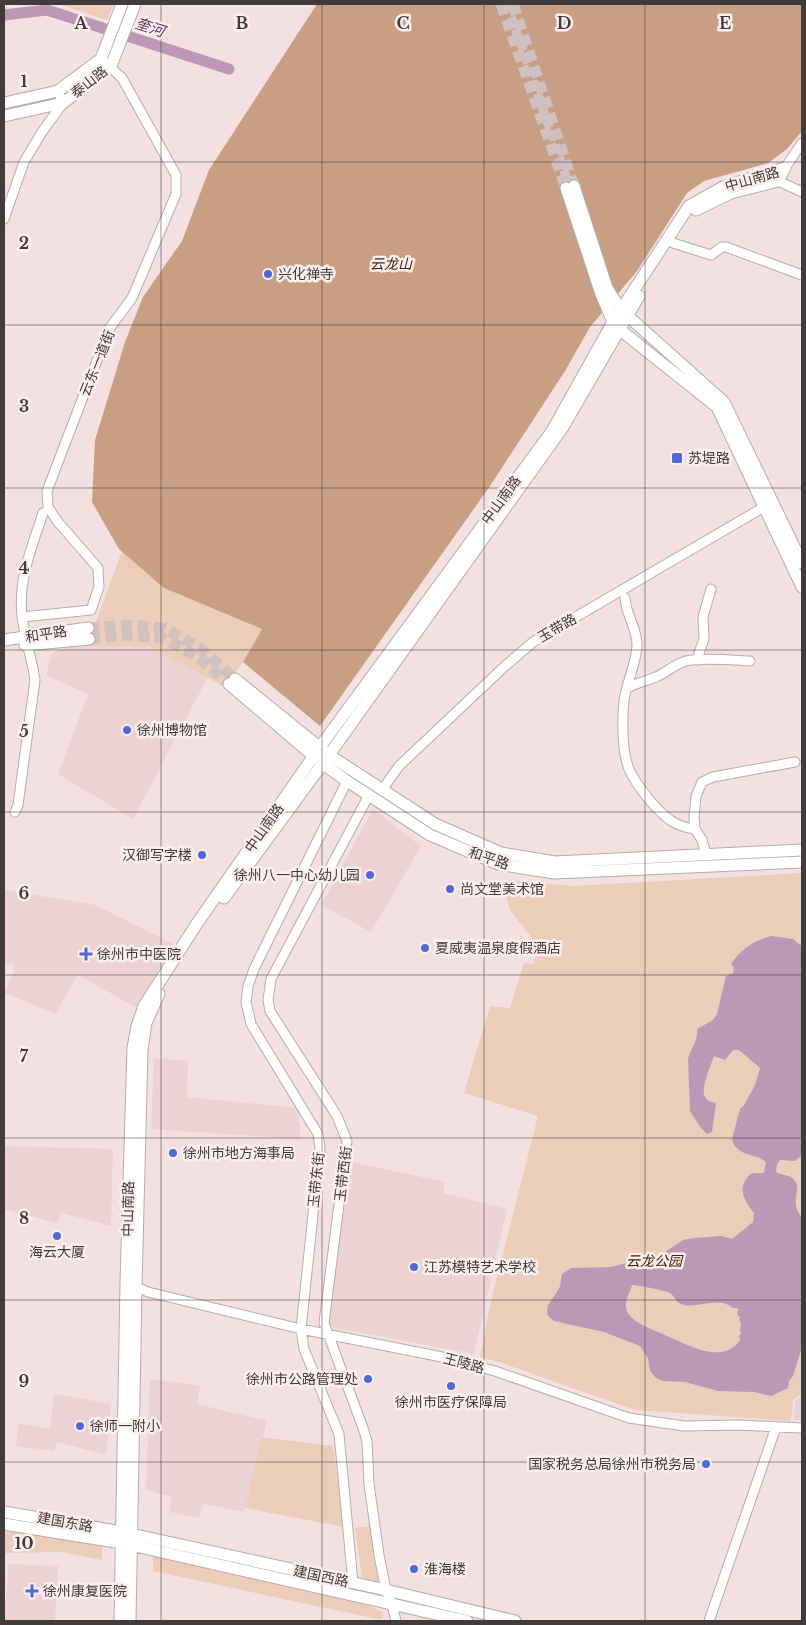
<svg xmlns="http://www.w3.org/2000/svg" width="806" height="1625" font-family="'Libre Baskerville','Noto Sans SC',serif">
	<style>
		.built { fill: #edd2d3 }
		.green { fill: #eccdb9 }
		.forest { fill: #c89f83 }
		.water { fill: #be97b6; fill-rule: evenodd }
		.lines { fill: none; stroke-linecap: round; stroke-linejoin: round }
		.river { stroke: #be97b6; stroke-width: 11 }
		.minor-tunnel { stroke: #d0c0c0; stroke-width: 9; stroke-dasharray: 9 4.5; stroke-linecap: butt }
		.major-tunnel { stroke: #d0c0c0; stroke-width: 11; stroke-dasharray: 11 5.5; stroke-linecap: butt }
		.minor-casing { stroke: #bbaaab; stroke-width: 11 }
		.major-casing { stroke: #bbaaab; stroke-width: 13 }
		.minor { stroke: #fff; stroke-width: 9 }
		.major { stroke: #fff; stroke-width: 11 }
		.grid { fill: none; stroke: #423b3b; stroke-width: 1; stroke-opacity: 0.55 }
		.poi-dot { fill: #5167dc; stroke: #feefef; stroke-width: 2 }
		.labels { text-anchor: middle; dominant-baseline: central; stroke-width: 5; stroke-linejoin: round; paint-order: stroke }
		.street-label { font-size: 14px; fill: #423b3b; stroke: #feefef }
		.park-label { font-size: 14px; font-style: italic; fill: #472000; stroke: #feefef }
		.poi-label { font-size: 14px; fill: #423b3b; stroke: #feefef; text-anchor: start }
		.water-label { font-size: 15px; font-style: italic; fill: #67355f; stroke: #feefef }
		.grid-label { font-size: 16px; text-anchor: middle; font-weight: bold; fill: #423b3b; stroke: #feefef; stroke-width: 5; stroke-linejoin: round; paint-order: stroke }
	</style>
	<rect width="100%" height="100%" fill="#f3e1e1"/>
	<path class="built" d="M70 646H148L208 677 133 819 58 774 88 694 46 675 52 653Z
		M373 809 421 846 371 932 321 905Z
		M4 890 95 905 174 944 137 1008 78 975 55 1014 5 993 13 973 14 965 4 963Z
		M154 1058 188 1061 187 1097 299 1108 300 1139 151 1129Z
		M4 1146 113 1149 111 1226 62 1213 57 1223 4 1209Z
		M352 1162 445 1182 443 1193 507 1209 474 1354 325 1326Z
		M150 1380H160L200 1386 197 1404 267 1421 244 1512 203 1504 199 1518 169 1512 172 1497 146 1490Z
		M54 1394 111 1404 106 1455 57 1442 54 1451 16 1446 19 1423 50 1429Z
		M802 1395V1420H794L795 1401Z
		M9 1564 58 1566 55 1621H4Z"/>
	<path class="green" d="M58 4H114L107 20Z
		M122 551 164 588 262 629 243 662 225 687 148 646H87Z
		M802 873V1393L793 1400 791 1421 635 1410 499 1362 480 1357 491 1301 538 1116 464 1093 490 1006 510 1008 524 963 534 964 538 946 510 910 506 896 509 890 515 882 524 880 537 883 573 886Z
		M262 1437 333 1446 344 1527 245 1508Z
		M370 1526 379 1584 362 1577 355 1528Z
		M4 1531 102 1543V1560L61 1552 4 1553Z
		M153 1555 346 1596 383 1612 382 1619H377L153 1571Z"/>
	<path class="forest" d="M317 4H802V131L787 149 768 163 704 181 687 193 637 271 590 327 565 371 490 486 320 726 243 662 262 629 164 588 119 549 92 502 95 440 125 342 143 297 182 241 209 170Z"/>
	<path class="water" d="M772 936 793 939 802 946V1155L795 1161 780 1160 777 1164 776 1172C782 1176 790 1174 794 1180 803 1190 788 1202 802 1217V1347L793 1376 789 1381 788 1388 771 1396 754 1392 718 1391 685 1382 663 1381 656 1378 650 1371 648 1358 640 1346 604 1332 554 1321 548 1316C544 1302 556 1298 560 1286 561 1282 561 1278 562 1274L571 1268 611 1267 662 1254 683 1240 693 1238 721 1236 732 1239 753 1222 754 1213C743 1199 736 1186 752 1173H764L766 1162 760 1158 744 1153 739 1150 734 1145 732 1139 740 1109 744 1105 755 1085 760 1068 739 1050H733L725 1060 714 1056C711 1065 700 1089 705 1097 707 1101 712 1102 716 1103L712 1132 707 1134 701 1128 690 1111 688 1059C690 1049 699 1040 697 1029L713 1020 717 1014 726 976 733 973 734 967 731 964C741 949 754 940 772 936ZM632 1285C637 1285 667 1291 670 1293 676 1297 675 1303 684 1305 700 1308 719 1296 733 1308H737L739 1310 737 1312 738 1316 740 1317 739 1320 741 1323 740 1330 741 1334 739 1336 740 1340C723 1366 686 1344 665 1335 654 1330 632 1323 627 1311 623 1301 630 1294 632 1285Z"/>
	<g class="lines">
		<path class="river" d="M4 15 47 10 229 69"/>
		<path class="minor-tunnel" d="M507 4 570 188"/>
		<path class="major-tunnel" d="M501 4 566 188
			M513 4 574 186
			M88 628 127 625 164 628 200 648 235 679
			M89 639 126 635 162 638 197 656 229 684"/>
		<g class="minor-casing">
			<path id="minor" d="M785 168 802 143
				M774 177 778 181 802 192
				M4 219 24 162 42 132 63 103 58 91
				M673 243 711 255 722 247H726L802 275
				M625 598C626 615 637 628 637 645 637 661 626 684 624 701 622 720 622 752 629 769 636 785 658 813 673 822 680 826 687 828 695 829
				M22 617 91 610 99 587 98 568 58 522 48 507 47 491 109 329 132 298 176 194V175L122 78 101 59
				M699 660V653L704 639 703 617 711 589
				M627 688C636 683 646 681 656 677 668 672 678 661 691 660 710 658 731 660 750 661
				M347 781 254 969 248 986 246 1002 251 1024 318 1134 320 1148 301 1329 304 1349 339 1434 353 1583
				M382 790 399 766 504 667 533 642 764 507
				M369 795 271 979 268 1000 270 1011 337 1116 347 1141 324 1323 363 1428 367 1441 369 1484 379 1555 386 1590 392 1604 396 1621
				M15 812 18 805 35 680C32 658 24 637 22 615 18 579 32 547 43 513
				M706 855 702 840 695 829 694 817 696 796 702 782 713 777 795 762
				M132 1285 148 1292 301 1329 442 1357 495 1371 629 1418 684 1426 738 1425 802 1428
				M709 1621 776 1427"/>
		</g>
		<g class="major-casing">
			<path id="major" d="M4 103 58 91 101 59 122 4
				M4 116 63 103 111 66 135 4
				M574 186 607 288 621 310 724 402 802 563
				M566 188 601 294 613 322 619 329 717 407 802 587
				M696 210 731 193 778 181 785 168
				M4 640 88 628
				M25 645 89 639
				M235 679 329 755 435 824 501 853 555 862 802 850
				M229 684 323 764 347 781 430 835 498 864 554 873 802 862
				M224 898 329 755 563 427 639 296
				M4 1512 122 1532 386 1590 515 1621
				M4 1524 122 1543 467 1621
				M120 1621 126 1283 133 1048 137 1026 144 1006 198 922 320 747 552 431 613 322 689 206 723 187 785 168
				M130 1621 136 1287 142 1050 146 1023 159 994"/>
		</g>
		<use href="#minor" class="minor"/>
		<use href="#major" class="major"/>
	</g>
	<path class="grid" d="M161 4V1621M322 4V1621M484 4V1621M645 4V1621M4 162H802M4 325H802M4 488H802M4 650H802M4 812H802M4 975H802M4 1138H802M4 1300H802M4 1462H802"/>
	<g class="poi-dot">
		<circle cx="268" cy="274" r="5"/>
		<rect x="671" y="452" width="12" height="12" rx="2.5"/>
		<circle cx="127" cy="730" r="5"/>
		<circle cx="202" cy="855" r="5"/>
		<circle cx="370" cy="875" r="5"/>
		<circle cx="450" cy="889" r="5"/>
		<circle cx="425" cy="948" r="5"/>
		<path d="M83.5 946.5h5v5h5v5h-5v5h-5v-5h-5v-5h5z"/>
		<circle cx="173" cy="1153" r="5"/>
		<circle cx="57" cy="1236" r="5"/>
		<circle cx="414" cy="1267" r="5"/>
		<circle cx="368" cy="1379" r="5"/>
		<circle cx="451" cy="1386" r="5"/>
		<circle cx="80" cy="1426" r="5"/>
		<circle cx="706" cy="1464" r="5"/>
		<circle cx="414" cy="1569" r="5"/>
		<path d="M29.5 1583.5h5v5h5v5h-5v5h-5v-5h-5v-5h5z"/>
	</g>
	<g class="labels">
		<g class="street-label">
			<text transform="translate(89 82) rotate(-38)">泰山路</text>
			<text transform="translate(752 179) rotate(-16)">中山南路</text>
			<text transform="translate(97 363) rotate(-68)">云东一道街</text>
			<text transform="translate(501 500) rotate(-54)">中山南路</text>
			<text transform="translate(557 628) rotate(-30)">玉带路</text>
			<text transform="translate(46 634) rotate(-9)">和平路</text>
			<text transform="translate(264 828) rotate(-55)">中山南路</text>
			<text transform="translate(489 858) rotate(19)">和平路</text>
			<text transform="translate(343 1174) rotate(-83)">玉带西街</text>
			<text transform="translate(316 1180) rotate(-84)">玉带东街</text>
			<text transform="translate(128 1209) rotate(-89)">中山南路</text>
			<text transform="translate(464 1363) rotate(15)">王陵路</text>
			<text transform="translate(65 1522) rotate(10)">建国东路</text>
			<text transform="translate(321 1576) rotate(12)">建国西路</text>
		</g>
		<g class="park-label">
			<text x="391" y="264">云龙山</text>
			<text x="654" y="1261">云龙公园</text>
		</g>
		<g class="poi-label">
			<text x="278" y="274">兴化禅寺</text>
			<text x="688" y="458">苏堤路</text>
			<text x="137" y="730">徐州博物馆</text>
			<text x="192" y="855" text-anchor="end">汉御写字楼</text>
			<text x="360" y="875" text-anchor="end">徐州八一中心幼儿园</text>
			<text x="460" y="889">尚文堂美术馆</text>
			<text x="435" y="948">夏威夷温泉度假酒店</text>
			<text x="97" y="954">徐州市中医院</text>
			<text x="183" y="1153">徐州市地方海事局</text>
			<text x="57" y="1252" text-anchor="middle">海云大厦</text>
			<text x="424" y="1267">江苏模特艺术学校</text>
			<text x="358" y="1379" text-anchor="end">徐州市公路管理处</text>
			<text x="451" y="1402" text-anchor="middle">徐州市医疗保障局</text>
			<text x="90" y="1426">徐师一附小</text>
			<text x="696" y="1464" text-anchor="end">国家税务总局徐州市税务局</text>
			<text x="424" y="1569">淮海楼</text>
			<text x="43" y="1591">徐州康复医院</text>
		</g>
		<g class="water-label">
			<text transform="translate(150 27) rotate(18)">奎河</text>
		</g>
	</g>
	<g class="grid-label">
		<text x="81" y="29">A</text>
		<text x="242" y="29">B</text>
		<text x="403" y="29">C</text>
		<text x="564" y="29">D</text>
		<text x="725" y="29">E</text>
		<text x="24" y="87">1</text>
		<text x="24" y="249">2</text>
		<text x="24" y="412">3</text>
		<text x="24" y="574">4</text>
		<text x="24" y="737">5</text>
		<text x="24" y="899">6</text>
		<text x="24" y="1062">7</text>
		<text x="24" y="1224">8</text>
		<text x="24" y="1387">9</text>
		<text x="24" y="1549">10</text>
	</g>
	<rect width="806" height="1625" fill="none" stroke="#423b3b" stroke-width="10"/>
</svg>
